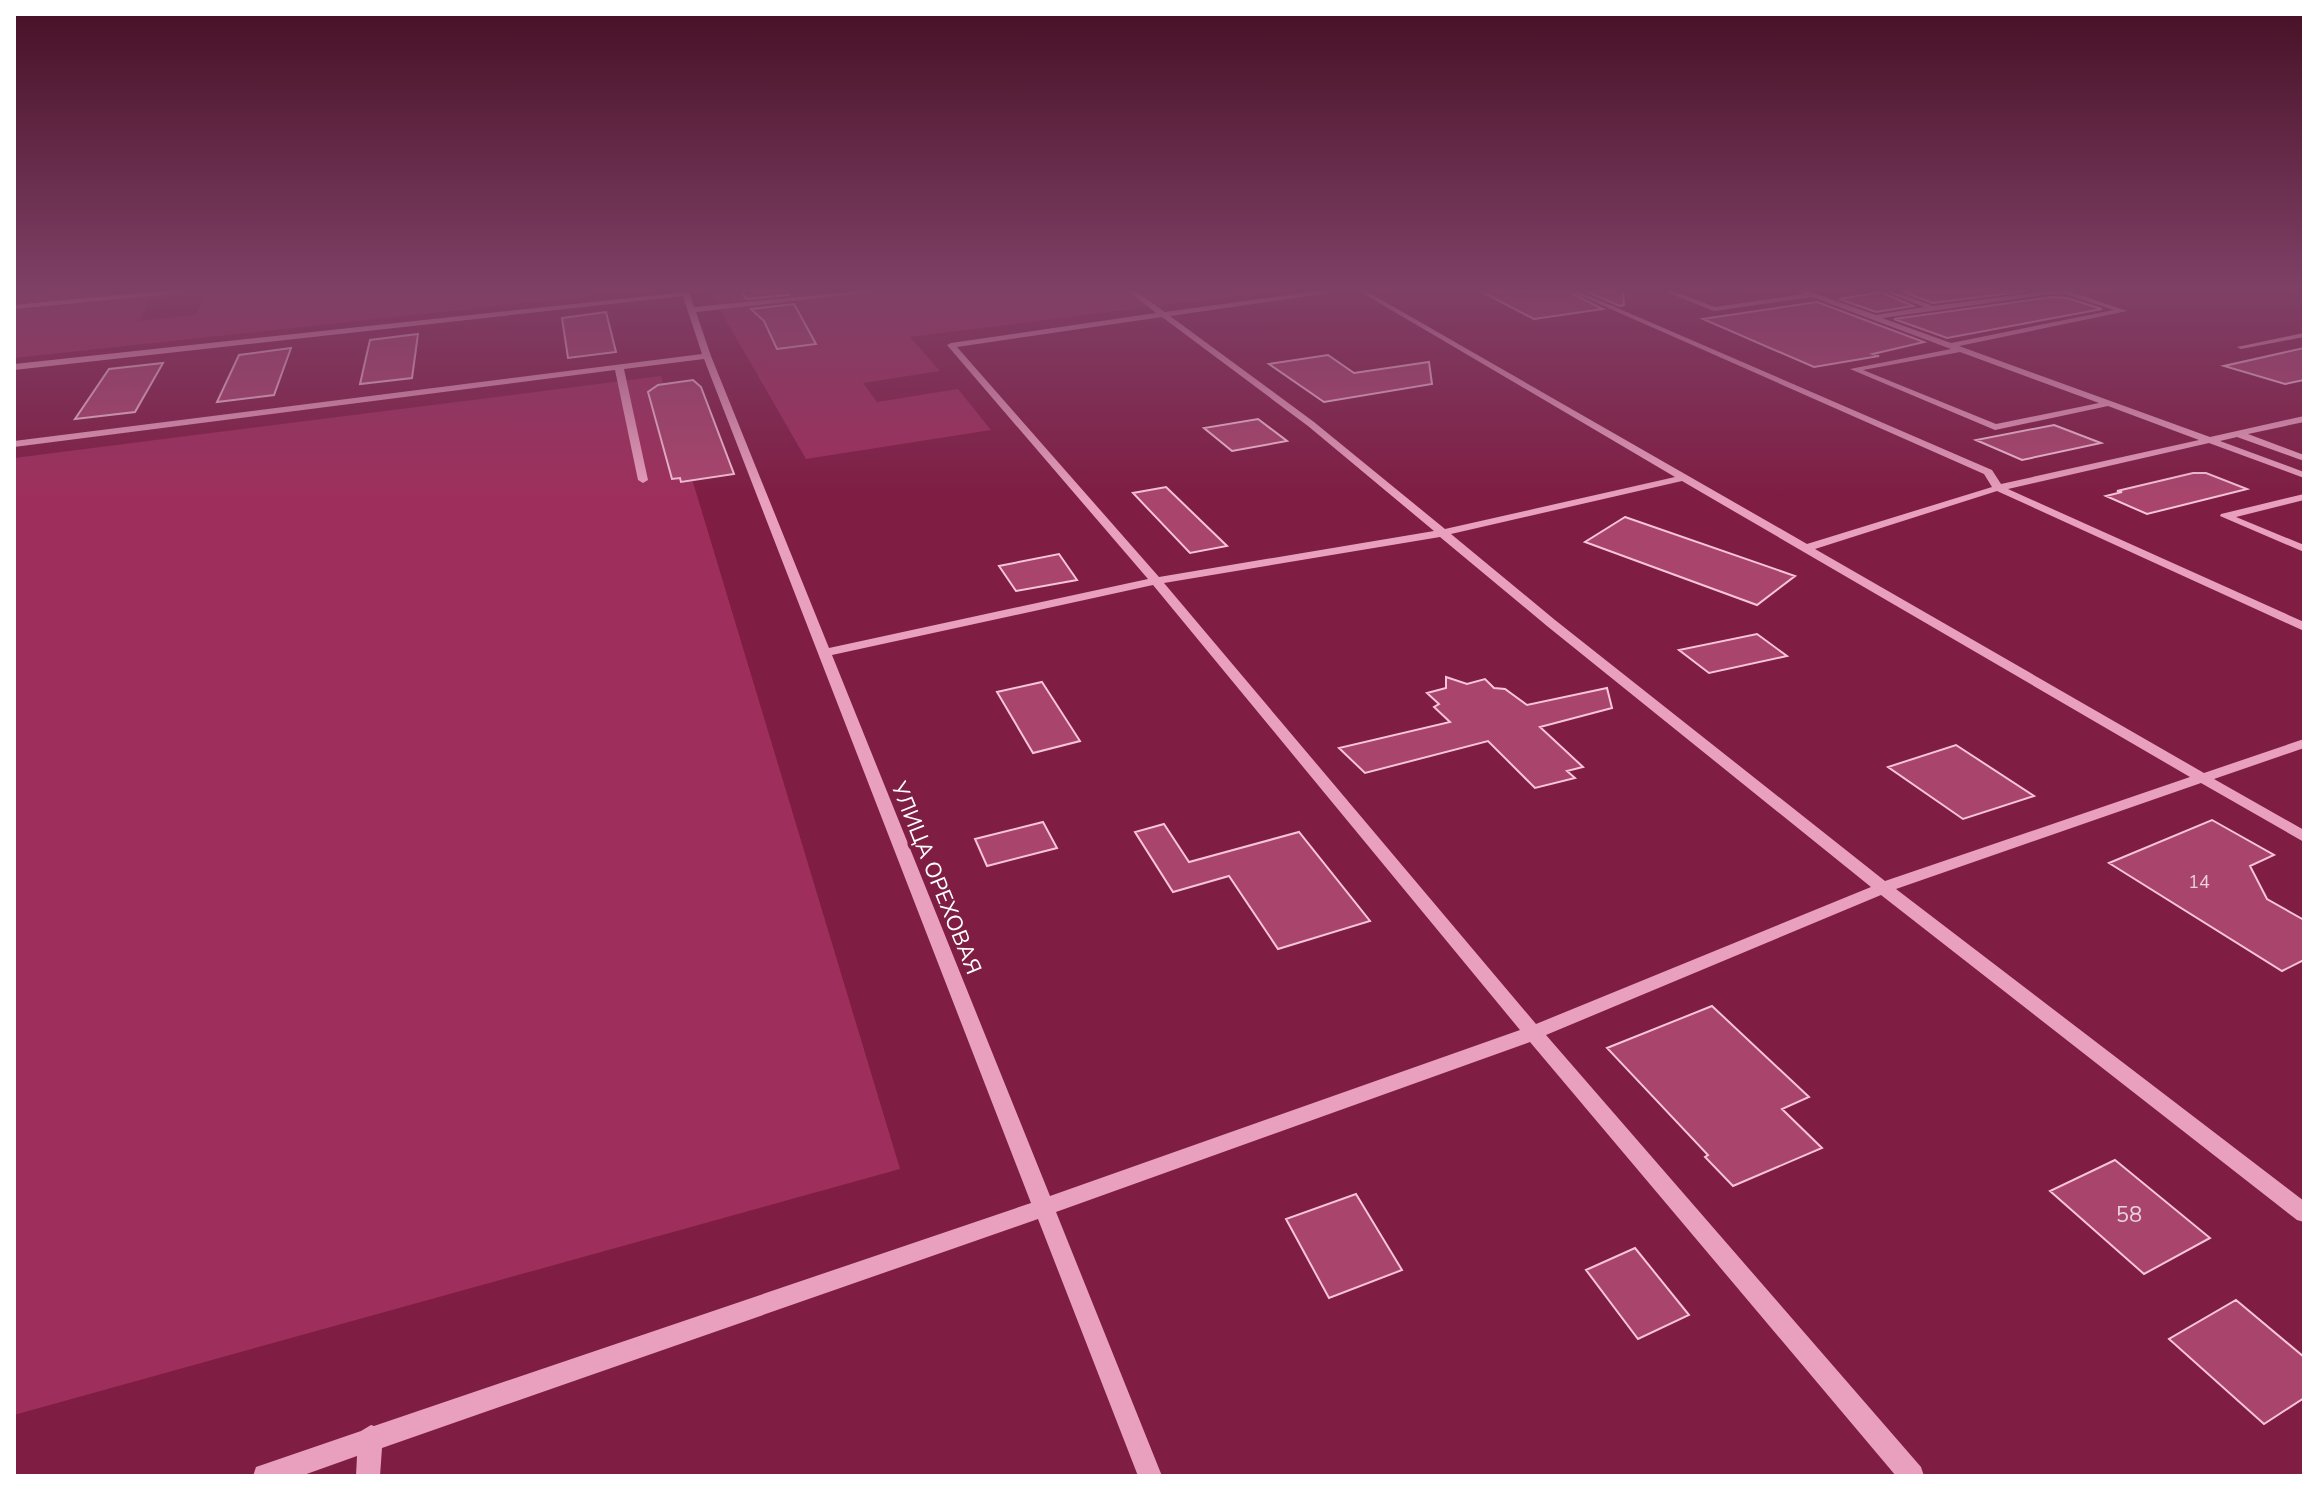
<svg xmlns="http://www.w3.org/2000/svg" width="2318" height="1490" font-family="'Nunito Sans',sans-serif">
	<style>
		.green { fill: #9e2f5c; fill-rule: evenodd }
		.building { fill: #a9456d; stroke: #f7c4d9; stroke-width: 2 }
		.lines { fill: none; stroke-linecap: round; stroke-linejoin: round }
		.minor { fill: #e9a0be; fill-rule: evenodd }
		.labels { text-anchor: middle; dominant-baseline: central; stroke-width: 7; stroke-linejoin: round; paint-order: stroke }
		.number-label { font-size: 18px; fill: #ead0da }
		.street-label { font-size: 22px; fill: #fff; stroke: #7f1d43 }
		.near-number-label { font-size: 22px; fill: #ead0da }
	</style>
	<rect width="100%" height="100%" fill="#7f1d43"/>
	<path class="green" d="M14 291H591V296L14 358ZM207 293 196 315 138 321 152 299Z
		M709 291H1275L910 337 940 371 863 383 877 402 958 389 991 430 806 459Z
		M661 376 900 1169 14 1415V458Z"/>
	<path class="building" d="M742 291H787L789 295 746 299Z
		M1480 291H1567L1603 309 1534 319Z
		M1585 291H1623L1624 305 1620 306Z
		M1900 291H2027L1933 303Z
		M1881 292 1913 306 1876 312 1839 299Z
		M2052 297 2067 298 2102 309 1947 338 1894 319Z
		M1817 302 1924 342 1873 354 1879 356 1814 367 1703 319Z
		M794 304 816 344 777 349 764 321 751 309Z
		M606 312 616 352 568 358 562 318Z
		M418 334 412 378 360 384 370 340Z
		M291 348 274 395 217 402 239 355Z
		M2304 348V380L2285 384 2224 366Z
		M1328 355 1354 373 1429 362 1432 384 1324 402 1269 364Z
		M163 363 135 412 75 419 109 369Z
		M693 380 701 387 734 474 681 482 680 478 672 479 648 392 658 385Z
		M1258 419 1287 441 1232 451 1204 428Z
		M2054 425 2101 443 2022 460 1976 440Z
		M2193 473H2206L2247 489 2147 514 2106 496 2122 492 2117 491Z
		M1166 487 1227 546 1190 553 1133 493Z
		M1625 517 1795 576 1757 605 1585 542Z
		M1059 554 1077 580 1016 591 999 566Z
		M1757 634 1787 656 1709 673 1679 650Z
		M1446 677 1467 684 1485 679 1494 688 1505 689 1527 705 1607 688 1612 708 1540 727 1583 767 1567 771 1575 778 1535 788 1488 741 1365 773 1339 748 1450 722 1434 707 1439 704 1427 693 1446 688Z
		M1042 682 1080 741 1033 753 997 692Z
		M1956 745 2034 796 1963 819 1888 767Z
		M2212 820 2274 855 2250 866 2267 899 2304 920V960L2282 971 2109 863Z
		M1043 822 1057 848 987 866 975 839Z
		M1164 824 1189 862 1299 832 1370 921 1278 949 1229 876 1173 892 1135 832Z
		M1712 1006 1809 1097 1782 1109 1822 1148 1733 1186 1705 1157 1708 1155 1607 1048Z
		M2115 1160 2210 1238 2144 1274 2050 1191Z
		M1356 1194 1402 1270 1329 1298 1286 1219Z
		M1635 1248 1689 1315 1638 1339 1586 1270Z
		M2236 1300 2304 1357V1398L2264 1424 2169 1339Z"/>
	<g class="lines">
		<path class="minor" d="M162 291H184L180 293 14 309V305Z
			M861 291H882L696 312 711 356 829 648 1148 579 947 345 951 343 1156 313 1128 291H1135L1165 312 1317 291H1332L1329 293 1170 316 1314 422 1445 529 1675 477 1359 291H1366L1807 544 1992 487 1984 474 1570 291H1578L1992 470 2001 484 2199 440 2108 406 1995 430 1850 369 1951 349 1812 297 1714 311 1664 291H1673L1715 307 1804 294 1798 291H1808L1876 315 1924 307 1884 291H1892L1933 306 2047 291H2069L2127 311 1959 346 2210 437 2304 416V422L2248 434 2304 455V461L2237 437 2220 441 2304 472V478L2209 443 2008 489 2304 622V631L1997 491 1815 549 2204 773 2304 739V748L2214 779 2304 830V842L2201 783 1896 889 2304 1201V1222L2297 1220 1881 895 1546 1035 1921 1467 1924 1476H1896L1530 1042 1056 1212 1162 1476H1138L1038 1219 382 1448 380 1476H356L357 1456 301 1476H253L256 1467 361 1431 371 1425 374 1426 1031 1203 704 359 624 369 648 480 643 483 638 480 615 370 14 447V441L702 354 683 296 14 370V364L686 292 690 294 694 307ZM2052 294 2068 295 2114 310 1951 343 1882 318ZM1162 317 1308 426 1434 531 1159 577 957 347ZM1960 352 2099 403 1996 424 1863 370ZM1682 481 2190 777 1885 881 1555 620 1451 534ZM1440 537 1547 626 1871 887 1536 1024 1164 583ZM1153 585 1520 1030 1050 1196 832 655Z
			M2304 333V337L2241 349 2237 347Z
			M2304 494V500L2236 517 2304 545V552L2220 516 2221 514Z"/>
	</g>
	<linearGradient id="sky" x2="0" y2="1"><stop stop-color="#461025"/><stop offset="0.58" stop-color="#7f4066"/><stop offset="1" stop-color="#7f4066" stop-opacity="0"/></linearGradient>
	<rect width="2318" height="499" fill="url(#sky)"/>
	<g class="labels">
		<g class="number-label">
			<text x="2199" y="882">14</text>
		</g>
		<g class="street-label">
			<text transform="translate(936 878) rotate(68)">УЛИЦА ОРЕХОВАЯ</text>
		</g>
		<g class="near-number-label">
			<text x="2129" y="1215">58</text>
		</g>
	</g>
	<rect width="2318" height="1490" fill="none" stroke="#ffffff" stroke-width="32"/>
</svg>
